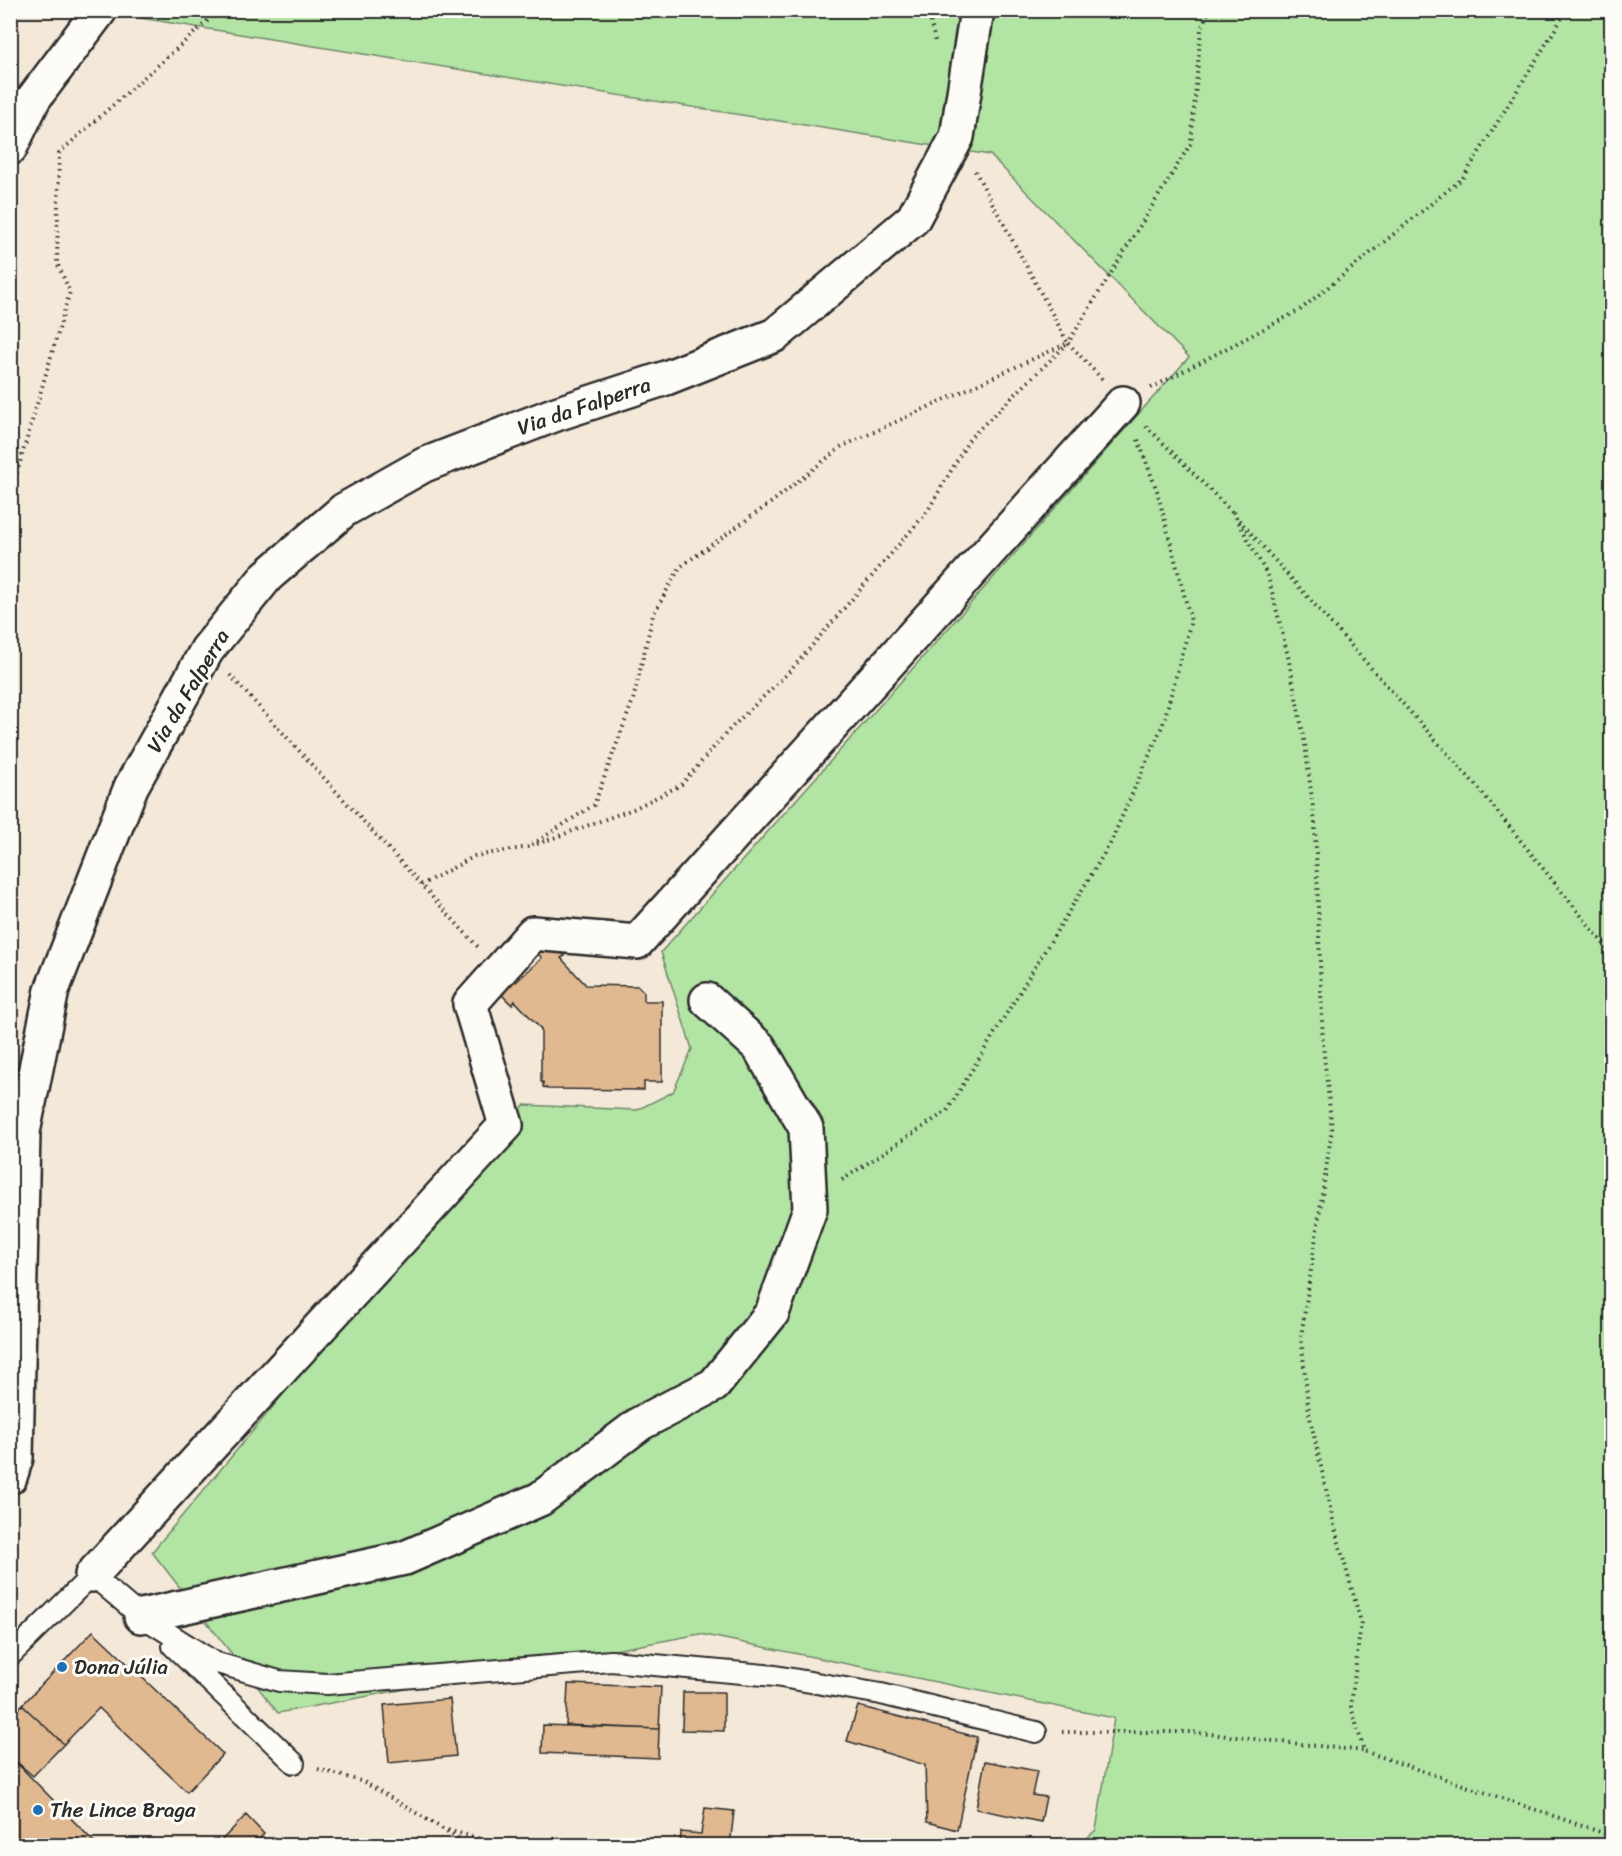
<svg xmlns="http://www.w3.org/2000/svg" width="1622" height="1856" font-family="Sriracha,sans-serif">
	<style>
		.green { fill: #b2e4a4; stroke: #6e8868; stroke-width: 1.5 }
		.building { fill: #e0b991; stroke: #2b2b2b; stroke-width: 1.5 }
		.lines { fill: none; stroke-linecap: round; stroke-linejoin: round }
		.lane-casing { stroke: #2b2b2b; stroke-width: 24 }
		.street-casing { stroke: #2b2b2b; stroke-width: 38 }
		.secondary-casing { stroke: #2b2b2b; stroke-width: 38 }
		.path { stroke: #2b2b2b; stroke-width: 4; stroke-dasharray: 1.5 4.5; stroke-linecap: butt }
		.lane { stroke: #fdfcf7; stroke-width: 20 }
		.street { stroke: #fdfcf7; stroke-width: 33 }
		.secondary { stroke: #fdfcf7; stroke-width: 33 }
		.poi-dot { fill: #1f6fb2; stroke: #fdfcf7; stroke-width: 2 }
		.labels { text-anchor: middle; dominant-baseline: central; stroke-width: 6; stroke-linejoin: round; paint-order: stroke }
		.street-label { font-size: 21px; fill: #2b2b2b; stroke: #fdfcf7 }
		.poi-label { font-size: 21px; fill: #2b2b2b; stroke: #fdfcf7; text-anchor: start }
	</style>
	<rect width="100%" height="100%" fill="#f4e8d8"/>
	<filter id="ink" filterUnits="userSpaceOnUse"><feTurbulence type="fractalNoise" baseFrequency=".0167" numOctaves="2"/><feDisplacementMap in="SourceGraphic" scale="12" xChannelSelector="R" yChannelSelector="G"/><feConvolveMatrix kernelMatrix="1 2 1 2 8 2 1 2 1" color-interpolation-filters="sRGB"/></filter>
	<g filter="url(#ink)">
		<path class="green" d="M97 11H1611V1845H1079L1096 1830 1114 1718 700 1634 278 1713 152 1552 524 1105 637 1110 673 1092 692 1049 661 952 1189 357 990 155Z"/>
		<path class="building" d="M552 942 565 956 561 958 586 985 638 986 644 992V1001H662V1082H644V1090L548 1089 543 1087V1082H541V1029L515 1001 512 1005 498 991 512 978 516 982 542 958 538 954Z
			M93 1631 223 1754 187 1792 99 1708 64 1744 22 1705Z
			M568 1684 661 1687 659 1729 566 1725Z
			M683 1692H724V1731L682 1730Z
			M450 1699 456 1756 389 1763 384 1705Z
			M22 1705 64 1744 33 1776 10 1756V1717Z
			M858 1706 977 1737 957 1830 927 1822 925 1765 847 1741Z
			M543 1725 659 1729 658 1758 542 1753Z
			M10 1756 96 1844 95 1846H10Z
			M985 1761 1037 1771 1032 1795 1046 1797 1041 1822 976 1809Z
			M705 1808 734 1811 730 1846H680L681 1832 701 1834Z
			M246 1815 264 1834 252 1846H216Z"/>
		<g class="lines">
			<g class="lane-casing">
				<path id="lane" d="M141 1616 214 1662 279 1681 327 1684 611 1661 775 1676 881 1694 1036 1732
					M173 1646 294 1763
					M10 1656 92 1575 147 1622"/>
			</g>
			<g class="street-casing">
				<path id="street" d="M92 1575 506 1125 470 1004 533 933 637 942 1123 403
					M141 1616 405 1558 540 1499 641 1423 714 1385 772 1313 810 1209 806 1128 759 1047 707 1000"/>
			</g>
			<g class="secondary-casing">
				<path id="secondary" d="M10 148 34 98 100 10
					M10 1477 16 1458 23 1132 52 990 131 787 207 650 267 576 344 510 424 465 556 414 666 378 775 335 913 219 957 137 977 10"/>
			</g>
			<path class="path" d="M928 10 936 45
				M975 171 1068 343
				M1102 379 1068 343 1191 143 1201 29 1209 10
				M1151 388 1300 310 1463 178 1567 10
				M1146 426 1234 514
				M10 496 70 292 57 263 59 153 220 10
				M1233 512 1268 576 1288 656 1305 744 1315 823 1323 1046 1332 1129 1301 1337 1309 1413 1334 1525 1361 1622 1351 1706 1364 1751 1612 1836
				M1239 520 1479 789 1612 954
				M230 675 478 947
				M537 844 633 809 681 785 730 729 791 670 927 512 970 438 1066 345
				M421 885 475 856 528 847 594 805 633 700 653 615 680 567 772 502 841 447 1068 343
				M842 1180 947 1111 1110 844 1163 724 1191 621 1157 491 1137 437
				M1062 1732H1191L1364 1751
				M318 1769 364 1782 458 1838 465 1846
				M448 1830 505 1846"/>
			<use href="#lane" class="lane"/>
			<use href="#street" class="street"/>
			<use href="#secondary" class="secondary"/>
		</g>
	</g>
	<g class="poi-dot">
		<circle cx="62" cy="1667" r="6"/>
		<circle cx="38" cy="1810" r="6"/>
	</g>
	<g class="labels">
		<g class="street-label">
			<text transform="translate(584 406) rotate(-19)">Via da Falperra</text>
			<text transform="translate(188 691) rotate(-59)">Via da Falperra</text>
		</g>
		<g class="poi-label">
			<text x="74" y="1667">Dona Júlia</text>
			<text x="50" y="1810">The Lince Braga</text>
		</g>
	</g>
	<rect width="1622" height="1856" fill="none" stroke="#fdfcf7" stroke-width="36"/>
	<rect x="18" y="18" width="1586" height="1820" fill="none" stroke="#2b2b2b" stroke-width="2" filter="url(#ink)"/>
</svg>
